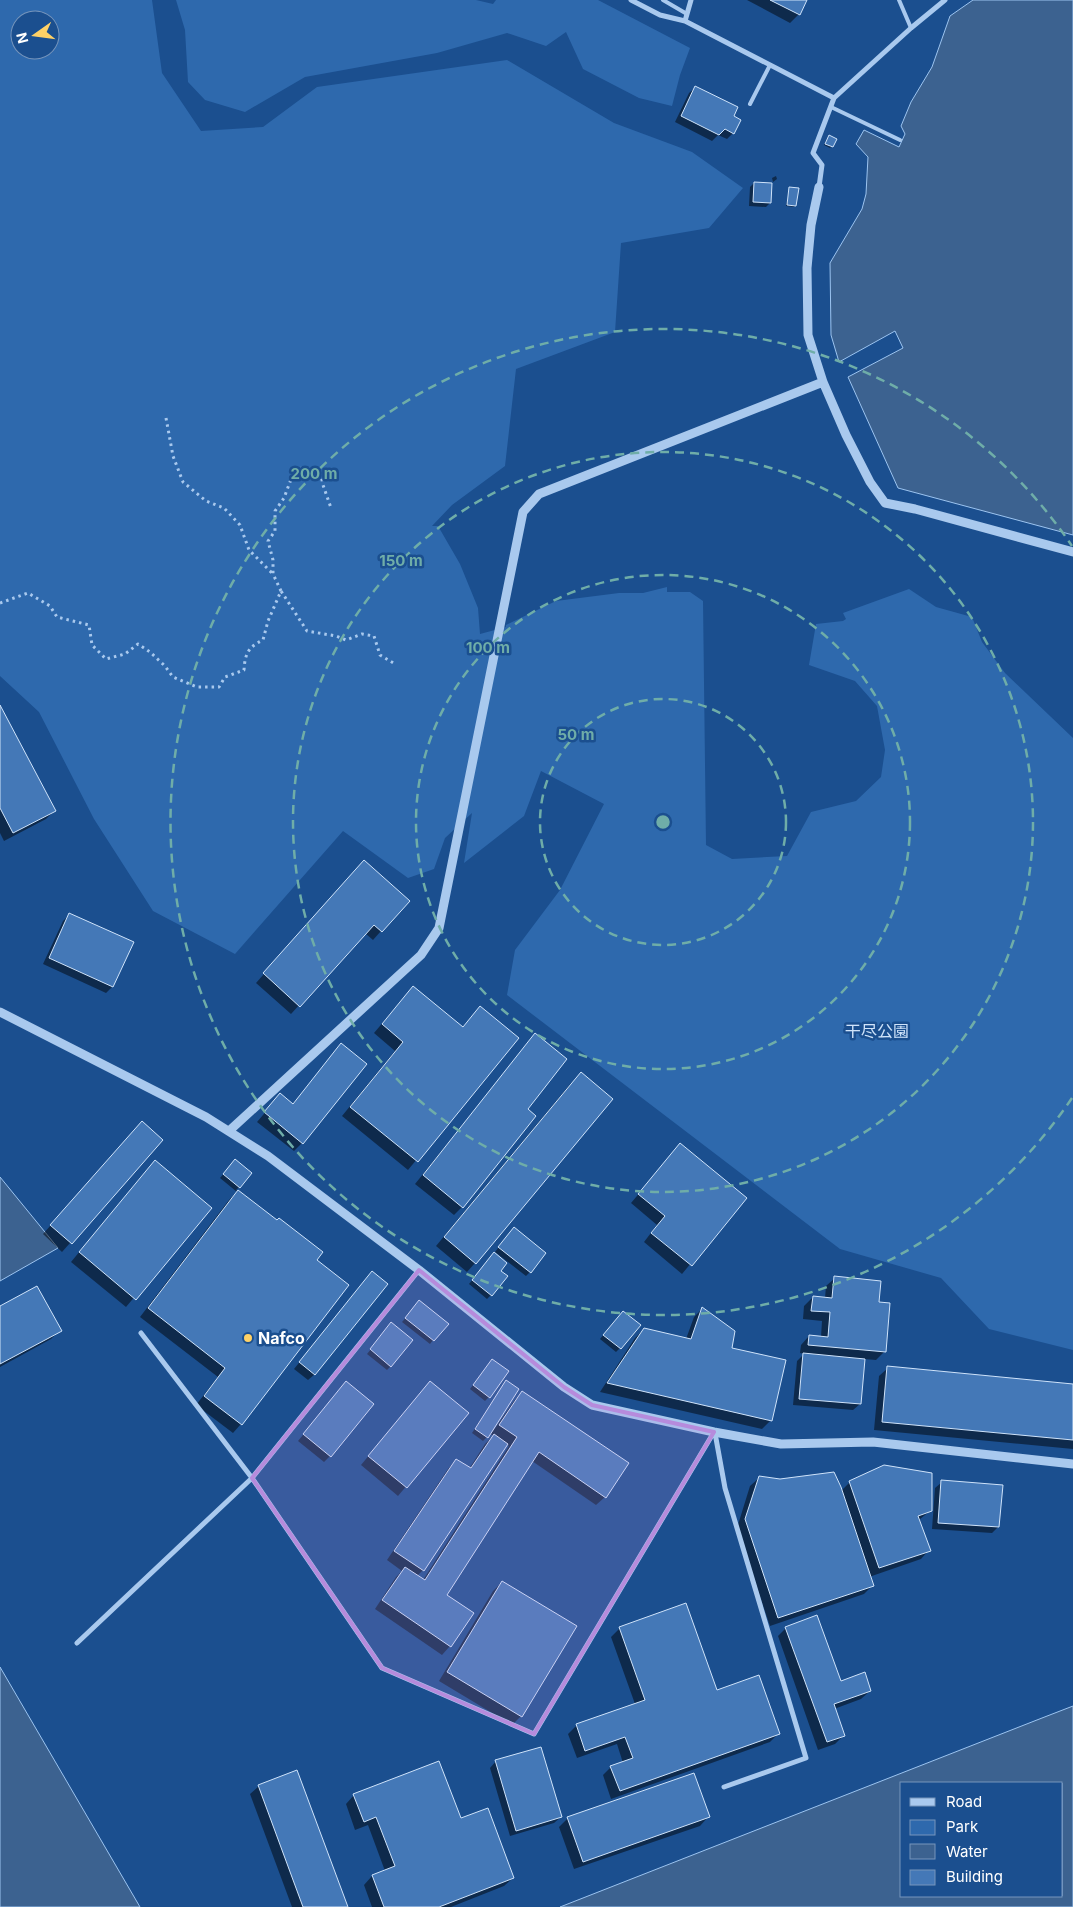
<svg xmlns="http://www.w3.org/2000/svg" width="1073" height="1907" font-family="Inter,'Noto Sans JP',sans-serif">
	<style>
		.green { fill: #2e69ad; fill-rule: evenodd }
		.water { fill: #3c6290; stroke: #9cc4f0; fill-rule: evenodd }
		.shadow { fill: #0007; fill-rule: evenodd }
		.building { fill: #4478b7; stroke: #cfe3fa }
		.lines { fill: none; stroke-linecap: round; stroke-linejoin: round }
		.path { stroke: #a9c9ee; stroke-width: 3; stroke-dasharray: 2.5 4; stroke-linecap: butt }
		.service { stroke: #a9c9ee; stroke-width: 4 }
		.minor { stroke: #a9c9ee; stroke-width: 5 }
		.tertiary { stroke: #a9c9ee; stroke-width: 9 }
		.marked { fill: #b68bdc; fill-opacity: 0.2; stroke: #b68bdc; stroke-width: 4; stroke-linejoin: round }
		.ring { fill: none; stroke: #6fada8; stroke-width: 2.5; stroke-dasharray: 9 6 }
		.poi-dot { fill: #ffd166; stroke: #1b4f8f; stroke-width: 2 }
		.labels { text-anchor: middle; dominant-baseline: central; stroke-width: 5; stroke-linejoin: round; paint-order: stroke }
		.park-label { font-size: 16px; fill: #cfe3fa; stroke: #1b4f8f }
		.poi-label { font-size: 16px; font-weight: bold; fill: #fff; stroke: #1b4f8f; text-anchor: start }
		.centre { fill: #6fada8; stroke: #1b4f8f; stroke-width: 2.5 }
		.ring-label { font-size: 15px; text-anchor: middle; font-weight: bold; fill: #6fada8; stroke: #1b4f8f; stroke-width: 5; stroke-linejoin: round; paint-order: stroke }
	</style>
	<rect width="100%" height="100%" fill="#1b4f8f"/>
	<path class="green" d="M0 0H152L162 73 201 131 263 127 317 87 507 60 614 123 692 152 743 188 709 228 621 243 615 332 516 369 505 466 452 505 432 526H438L460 564 478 608 480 634 506 627V625L556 601 619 593H643L667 587V592H690L703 601 706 845 732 859 787 856 811 812 856 801 881 777 885 750 877 706 855 681 809 665 816 624 843 621 846 619 843 613 909 589 936 607 972 617 982 642 1005 673 1073 738V1350L989 1329 941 1278 840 1249 507 995 515 950 560 890 604 804 541 771 524 816 464 863 472 813 445 838 434 869 408 878 343 831 235 954 153 911 94 819 39 712 0 676ZM20 20H50V50H20Z
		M176 0H476L493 4 496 0H598L690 48 680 75 672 106 639 98 583 69 566 32 546 46 507 33 437 53 305 77 245 112 205 100 188 82 185 30Z"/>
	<path class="water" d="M973 0H1073V535L898 488 848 377 903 348 895 331 839 362 831 335 830 263 862 209 866 194 868 157 856 144 864 130 899 147 905 134 901 126 911 102 932 67 950 16Z
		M0 1177 58 1248 0 1281Z
		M0 1667 140 1907H0Z
		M1073 1706V1907H560L1042 1718ZM1062 1783V1896H902V1783Z"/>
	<path class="shadow" d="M747 0H806L799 14 790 23Z
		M696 87 732 117 733 133 727 139 718 135 712 141 675 122 689 93Z
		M829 136 832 146 830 148 824 145Z
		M776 176 777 179 773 182 772 178Z
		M754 183 770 203 766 207 749 206 750 187Z
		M790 188 795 205 794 207 786 206Z
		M0 708 54 811 46 819 4 841 0 833Z
		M356 870 381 931 373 940 365 933 291 1014 256 983Z
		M70 914 132 943 112 987 106 993 43 964 63 921Z
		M413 987 462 1028 480 1008 517 1038 408 1170 342 1116 395 1051 374 1033Z
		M535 1035 526 1109 462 1207 454 1215 415 1184Z
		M341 1045 302 1143 294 1151 257 1122 280 1095 292 1105Z
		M572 1082 475 1263 467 1272 436 1246Z
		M133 1132 161 1141 62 1252 43 1234Z
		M680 1145 745 1198 682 1274 644 1242 657 1225 631 1203Z
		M231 1165 239 1187 236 1190 276 1222 315 1260 241 1424 233 1433 196 1405 218 1377 140 1317 229 1200 237 1192 220 1178Z
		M147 1170 210 1208 126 1307 71 1262Z
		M510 1233 530 1272 526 1276 495 1252Z
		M490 1258 499 1271 491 1295 487 1299 469 1284Z
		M372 1273 315 1374 308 1380 294 1369Z
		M835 1278 878 1303 884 1352 876 1360 864 1359 860 1404 853 1410 793 1405 797 1361 804 1354 800 1353 801 1345 809 1336 821 1337 822 1321 803 1319 804 1306 813 1297 825 1298 826 1286Z
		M416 1306 433 1340 430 1344 402 1322Z
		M0 1307 60 1330 51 1339 0 1367Z
		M702 1309 730 1349 771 1420 762 1429 600 1392 635 1338 644 1329 686 1339 694 1317Z
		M619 1316 620 1348 616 1352 600 1339Z
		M388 1328 391 1366 387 1370 367 1354Z
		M492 1360 489 1397 485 1401 470 1389Z
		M888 1368 1073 1385V1449L874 1430 879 1376Z
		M506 1382 487 1437 483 1441 472 1433Z
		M346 1383 330 1456 324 1462 298 1441Z
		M422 1391 467 1414 398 1496 361 1465Z
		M522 1392 605 1497 596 1505 532 1461 445 1595 450 1646 442 1655 375 1609 396 1577 402 1571 387 1560 448 1469 456 1460 469 1469 485 1444 493 1436 491 1434 514 1401ZM506 1444 509 1446 423 1580 417 1576 423 1570Z
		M759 1478 841 1491 850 1482 931 1510 919 1520 929 1550 921 1559 869 1577 872 1586 864 1594 770 1626 737 1528 750 1486Z
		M942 1482 998 1527 992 1533 932 1529 935 1488Z
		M502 1582 575 1626 521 1716 512 1725 439 1681 493 1591Z
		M620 1628 716 1691 778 1734 770 1742 611 1799 603 1775 611 1767 623 1763 617 1744 577 1758 568 1734 577 1725 635 1704 611 1637Z
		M786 1628 840 1683 870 1691 861 1699 834 1709 844 1735 835 1744 818 1750 778 1636Z
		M496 1761 561 1817 554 1823 510 1836 490 1768Z
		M259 1786 347 1907H292L250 1794Z
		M354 1795 460 1820 513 1878 504 1886 451 1907H372L364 1885 372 1876 385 1871 368 1825 355 1830 346 1804Z
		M708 1817 700 1826 574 1869 559 1827 568 1818Z"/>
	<path class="building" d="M770 0H807L800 15Z
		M695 86 738 107 734 116 741 120 734 134 725 129 719 135 681 116Z
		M829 135 837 139 833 147 825 144Z
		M754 182 772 183 771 203 753 202Z
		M789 187 799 188 796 206 787 205Z
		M0 705 56 811 13 833 0 808Z
		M364 860 410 901 382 932 374 925 300 1007 263 973Z
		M69 913 134 942 113 987 49 958Z
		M413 986 463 1027 480 1006 519 1038 418 1162 350 1107 403 1042 382 1024Z
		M535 1033 567 1059 528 1109 536 1116 463 1208 423 1175Z
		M341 1043 367 1064 303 1144 264 1112 280 1093 293 1104Z
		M581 1072 613 1099 476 1264 444 1237Z
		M142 1121 163 1140 72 1244 50 1225Z
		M680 1143 747 1198 692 1266 651 1233 665 1216 638 1194Z
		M235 1159 252 1173 240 1188 223 1174Z
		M155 1160 212 1208 136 1300 79 1252Z
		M238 1190 277 1220 279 1218 323 1252 317 1260 349 1285 242 1425 204 1396 225 1368 148 1308Z
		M514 1227 546 1253 531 1273 498 1247Z
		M494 1252 507 1263 501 1271 508 1276 492 1296 472 1280Z
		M372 1271 388 1284 315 1375 299 1362Z
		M834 1276 881 1281 879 1302 890 1303 886 1352 808 1345 809 1335 828 1337 830 1312 811 1311 813 1296 832 1298Z
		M37 1286 62 1331 0 1364V1306Z
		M419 1300 449 1324 434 1341 405 1318Z
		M702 1307 735 1331 732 1348 786 1360 772 1421 607 1383 644 1328 691 1339Z
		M623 1311 641 1325 621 1349 603 1335Z
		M391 1322 413 1340 391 1367 370 1349Z
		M803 1353 865 1359 861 1404 799 1399Z
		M492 1359 509 1371 490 1398 473 1385Z
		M887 1366 1073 1384V1440L882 1422Z
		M506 1380 519 1389 488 1438 475 1429Z
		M346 1381 374 1404 331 1457 303 1434Z
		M430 1381 469 1413 407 1488 368 1456Z
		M522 1391 629 1463 606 1498 539 1452 447 1595 474 1613 451 1647 382 1600 405 1567 425 1580 517 1437 499 1425Z
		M494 1434 508 1444 424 1571 394 1551 456 1459 471 1468Z
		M884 1465 932 1473V1511L918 1516 931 1551 879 1568 849 1481Z
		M834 1472 841 1487 874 1586 778 1618 745 1519 759 1476 780 1479Z
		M941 1480 1003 1485 999 1527 938 1523Z
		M502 1581 577 1626 522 1717 447 1672Z
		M686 1603 717 1690 759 1675 780 1734 620 1791 610 1766 633 1758 625 1737 585 1751 576 1724 645 1700 619 1627Z
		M817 1615 841 1681 865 1672 871 1691 834 1704 845 1736 827 1742 785 1627Z
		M541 1747 562 1817 516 1831 495 1760Z
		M439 1761 461 1818 488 1808 514 1878 439 1907H384L372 1875 395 1866 376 1817 364 1822 353 1794Z
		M297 1770 348 1907H303L258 1785Z
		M694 1773 710 1817 583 1862 567 1817Z"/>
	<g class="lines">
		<path class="path" d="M166 418 173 456 183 482 206 501 224 508 240 525 249 550 273 574
			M281 591 273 574V560L268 541 275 531V511L284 498 293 474 298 468 311 469 321 475 323 485 331 508
			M0 603 28 593 50 606 57 617 89 625 92 645 106 659 125 654 138 644 150 652 165 666 173 677 197 687H219L225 677 244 670C245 654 248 647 263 640L268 621 281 591 307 631 336 636 346 640 362 634 374 636 380 655 395 664"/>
		<path class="service" d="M663 0 687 14
			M899 0 911 28
			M750 104 770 65
			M831 107 900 140"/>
		<path class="minor" d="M631 0 660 15 685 21
			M691 0 685 21 834 98
			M819 187 822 165 813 153 834 98 911 28 945 0
			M419 1270 252 1478 382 1668 534 1734 714 1432
			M715 1433 725 1488 806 1758 724 1787
			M77 1643 252 1478 141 1333"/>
		<path class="tertiary" d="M819 187 811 225 807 268 808 335 823 382 846 435 870 482 885 503 915 509 1073 552
			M0 1012 206 1117 268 1156 419 1270 564 1387 592 1405 714 1432 781 1444 873 1442 1073 1464
			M229 1131 421 955 439 928 523 512 539 494 823 382"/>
	</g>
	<path class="marked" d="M419 1270 564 1387 592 1405 714 1432 534 1734 382 1668 252 1478Z"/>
	<g class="ring">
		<circle cx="663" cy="822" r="123"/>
		<circle cx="663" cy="822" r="247"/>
		<circle cx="663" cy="822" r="370"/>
		<path d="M1072 1098A493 493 0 1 1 1072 546"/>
	</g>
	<circle class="poi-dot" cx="248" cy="1338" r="5"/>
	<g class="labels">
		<g class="park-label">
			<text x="877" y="1031">干尽公園</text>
		</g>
		<g class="poi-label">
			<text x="258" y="1338">Nafco</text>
		</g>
	</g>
	<circle cx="663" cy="822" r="8" class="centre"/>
	<g class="ring-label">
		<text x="314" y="479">200 m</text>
		<text x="401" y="566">150 m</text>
		<text x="488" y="653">100 m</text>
		<text x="576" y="740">50 m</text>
	</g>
	<rect x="900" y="1782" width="162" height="115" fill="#1b4f8f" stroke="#7695bc"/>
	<rect x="910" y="1798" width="25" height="8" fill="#a9c9ee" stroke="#7695bc"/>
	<text x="946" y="1807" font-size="15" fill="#ffffff">Road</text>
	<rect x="910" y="1820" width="25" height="15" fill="#2e69ad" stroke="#7695bc"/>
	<text x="946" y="1832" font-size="15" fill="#ffffff">Park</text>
	<rect x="910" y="1844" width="25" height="15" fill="#3c6290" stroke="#7695bc"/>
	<text x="946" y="1857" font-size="15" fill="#ffffff">Water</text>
	<rect x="910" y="1870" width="25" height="15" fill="#4478b7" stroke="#7695bc"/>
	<text x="946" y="1882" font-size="15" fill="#ffffff">Building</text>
	<g transform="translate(35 35) rotate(256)"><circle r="24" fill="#1b4f8f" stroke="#7695bc"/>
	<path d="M0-4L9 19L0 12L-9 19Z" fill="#ffd166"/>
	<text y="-8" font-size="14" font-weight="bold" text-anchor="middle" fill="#ffffff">N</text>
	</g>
</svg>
